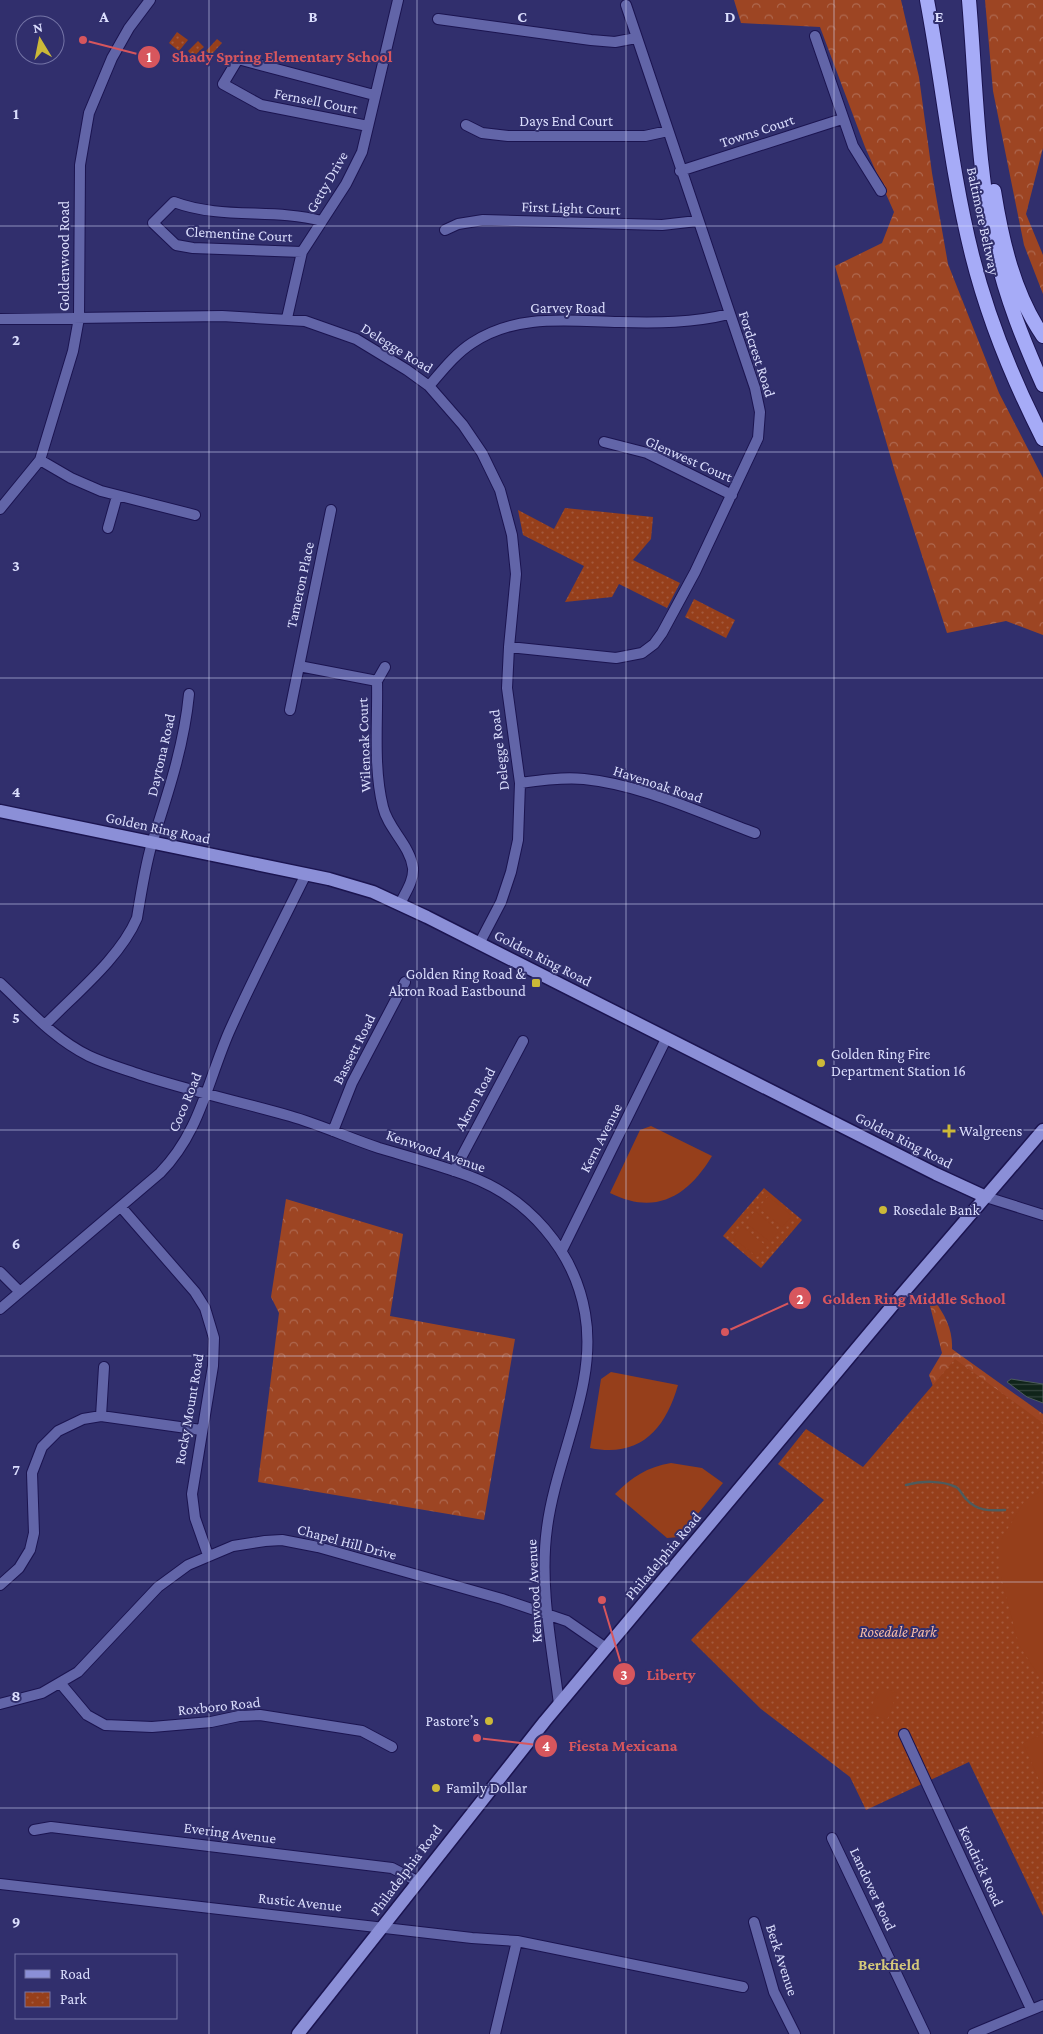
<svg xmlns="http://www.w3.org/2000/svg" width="1043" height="2034" font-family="'Crimson Pro',serif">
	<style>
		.forest { fill: url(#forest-crowns) }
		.park { fill: url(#park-dots) }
		.pitch { fill: #963f1b }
		.water { fill: url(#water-rules); stroke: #4d5c5e }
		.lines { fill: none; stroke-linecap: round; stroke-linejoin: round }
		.stream { stroke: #4d5c5e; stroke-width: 2.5 }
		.minor-casing { stroke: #1b1450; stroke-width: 12 }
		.major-casing { stroke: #1b1450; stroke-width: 15 }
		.highway-casing { stroke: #1b1450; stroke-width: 16 }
		.minor { stroke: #6265a8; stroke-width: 10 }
		.major { stroke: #8b8fd7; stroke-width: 12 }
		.highway { stroke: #a6abf7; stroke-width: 14 }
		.grid { fill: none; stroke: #dbdefd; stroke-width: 1; stroke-opacity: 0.55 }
		.poi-dot { fill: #ccb938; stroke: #312f6d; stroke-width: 2 }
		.labels { text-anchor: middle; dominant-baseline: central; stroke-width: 4; stroke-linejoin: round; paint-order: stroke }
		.street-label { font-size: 15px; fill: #dbdefd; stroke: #312f6d }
		.poi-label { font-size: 15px; fill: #dbdefd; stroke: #312f6d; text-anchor: start }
		.park-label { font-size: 15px; font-style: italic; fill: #f6bba5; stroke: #312f6d }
		.neighbourhood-label { font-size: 16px; font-weight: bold; fill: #d4c87a; stroke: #312f6d }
		.grid-label { font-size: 16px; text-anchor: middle; font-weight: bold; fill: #dbdefd; stroke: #312f6d; stroke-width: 4; stroke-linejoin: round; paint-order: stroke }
		.leader { fill: none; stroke: #d7565d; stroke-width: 2 }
		.callout-dot { fill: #d7565d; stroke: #312f6d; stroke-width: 2 }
		.mark-label { font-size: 15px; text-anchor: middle; font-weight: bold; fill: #fff }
		.callout-label { font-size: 16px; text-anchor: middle; font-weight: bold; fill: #d7565d; stroke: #312f6d; stroke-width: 4; stroke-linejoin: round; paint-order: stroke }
	</style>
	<defs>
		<pattern id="forest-crowns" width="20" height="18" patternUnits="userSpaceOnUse" patternTransform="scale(1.25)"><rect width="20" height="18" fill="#9d4523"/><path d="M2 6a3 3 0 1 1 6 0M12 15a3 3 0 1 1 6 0" fill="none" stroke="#ae684f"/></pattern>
		<pattern id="park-dots" width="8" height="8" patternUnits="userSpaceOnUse" patternTransform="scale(1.25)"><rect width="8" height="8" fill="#963f1b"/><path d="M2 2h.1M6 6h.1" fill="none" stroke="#a45a3d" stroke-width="1.8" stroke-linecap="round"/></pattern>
		<pattern id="water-rules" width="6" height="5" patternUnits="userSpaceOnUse" patternTransform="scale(1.25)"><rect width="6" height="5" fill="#10241a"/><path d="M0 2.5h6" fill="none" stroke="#32433c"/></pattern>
	</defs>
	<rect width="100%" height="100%" fill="#312f6d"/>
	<path class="forest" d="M734 0H901L919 77 932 173 948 264 999 393 1043 478V635L1006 621 947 633 895 472 835 266 882 243 894 212 865 147 820 27 741 23Z
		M985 0H1043V148L1026 214 1043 255V294L1024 245 993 91Z
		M286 1199 403 1234 390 1316 515 1339 484 1520 258 1482 279 1313 271 1297Z
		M934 1300C945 1315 953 1330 952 1349L1043 1414V1480L934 1389 929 1375 942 1353 929 1302Z"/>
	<path class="park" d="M177 32 188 40 179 51 169 43Z
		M217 39 222 43 211 55 206 51Z
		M198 41 204 47 193 57 188 51Z
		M565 508 653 517 651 539 633 560 680 583 667 608 619 584 612 597 565 602 584 566 523 535 518 510 554 529Z
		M694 599 735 620 726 638 685 617Z
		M764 1188 802 1220 761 1268 723 1236Z
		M955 1359 1043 1423V1916L969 1762 866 1810 850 1777 761 1709 691 1640 824 1500 778 1464 806 1429 863 1467Z"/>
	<path class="pitch" d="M651 1126 712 1156C688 1196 656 1216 610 1193L640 1130Z
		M768 1196 792 1216 782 1227 759 1208Z
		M755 1211 779 1231 770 1242 746 1223Z
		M742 1226 766 1246 757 1257 733 1238Z
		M611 1372 678 1385C665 1430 640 1458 590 1448L601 1379Z
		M671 1463 702 1468 723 1483 679 1537 667 1538 615 1494C632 1477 647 1467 671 1463Z
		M1043 1489V1682L1019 1645 1001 1577V1540L1024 1502Z
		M880 1686 897 1693 887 1720 869 1713Z
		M1043 1734V1789L1023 1743Z"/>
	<path class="water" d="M1011 1379 1043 1384V1403L1027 1397 1007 1382Z"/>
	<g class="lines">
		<path class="stream" d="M906 1485C921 1481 941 1480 956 1487 960 1489 962 1495 966 1499 977 1511 989 1511 1005 1510"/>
		<g class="minor-casing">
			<path id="minor" d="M438 19 591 40 615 42 636 38
				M815 36 853 146 881 191
				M466 125 482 133 508 136H645L668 131
				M368 126 261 105 223 84 238 59 374 95
				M680 171 842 119
				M445 230 458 224 483 220 662 225 697 221
				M302 252 193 248 176 245 153 223 174 202C222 220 273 208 322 221
				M287 318 302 252 346 184 362 152 398 0
				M0 319 222 316 305 321 356 339 407 370 429 386 463 425 482 453 500 490 512 535 516 574 509 647 507 688 520 783 518 840 511 872 501 902 479 944
				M429 386C442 371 455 354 472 343 517 313 569 321 619 322 657 323 693 323 729 314
				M604 442 647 453 732 495
				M40 460 71 478 101 491 195 515
				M0 509 40 460 73 351 79 318 80 165 89 113 112 58 129 28 150 0
				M108 528 117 496
				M509 647 616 658 642 653 654 644 662 633 695 572 758 438 760 412 755 388 626 5
				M299 666 377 681
				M385 667 377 681C378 721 373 767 383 807 388 829 410 845 413 868 414 881 405 893 400 904
				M290 710 331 510
				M520 783C541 780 563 777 584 779 643 785 700 813 755 833
				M0 983C28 1009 54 1039 89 1056 106 1064 124 1069 141 1075 190 1091 241 1102 290 1116 321 1125 349 1138 379 1148 409 1157 439 1165 469 1176 528 1198 574 1250 585 1313 598 1385 556 1457 547 1528 539 1586 552 1647 559 1704
				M45 1025C75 994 120 958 137 918 141 893 145 867 152 843 168 793 184 746 189 694
				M333 1131 352 1083 405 982
				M454 1171 523 1041
				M986 1197 1043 1215
				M121 1207 195 1292 205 1308 214 1338 213 1366 192 1494 195 1518 208 1555
				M562 1250 666 1039
				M0 1272 20 1292
				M0 1309 160 1173C200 1132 207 1083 229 1032 253 978 280 927 306 874
				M101 1416 104 1367
				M0 1585 19 1568 30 1550 34 1533 32 1473 42 1447 58 1431 83 1419 101 1416 201 1430
				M61 1684 87 1715 105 1725 152 1727 211 1722 239 1716 260 1715 362 1731 392 1747
				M0 1704 42 1693 78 1672 158 1587 188 1565 233 1546 265 1541 282 1540 318 1547 502 1599 567 1621 606 1648
				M904 1734 1031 2009
				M34 1830 51 1827 392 1868 419 1882
				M832 1838 925 2034
				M0 1884 472 1938 517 1941 743 1987
				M754 1922 774 1992 795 2034
				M495 2034 517 1941
				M973 2034 1043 2005"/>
		</g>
		<g class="major-casing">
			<path id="major" d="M0 811 329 879 373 892 427 917 936 1174 986 1197
				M298 2034 545 1721 903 1293 1043 1130"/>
		</g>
		<g class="highway-casing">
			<path id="highway" d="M927 0C943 85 951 171 972 255 988 319 1013 380 1043 439
				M969 0C976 83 977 172 996 253 1006 298 1024 342 1043 385
				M994 191C1002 241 1014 294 1043 336"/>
		</g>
		<use href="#minor" class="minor"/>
		<use href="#major" class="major"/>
		<use href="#highway" class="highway"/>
	</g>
	<path class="grid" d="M209 0V2034M417 0V2034M626 0V2034M834 0V2034M0 226H1043M0 452H1043M0 678H1043M0 904H1043M0 1130H1043M0 1356H1043M0 1582H1043M0 1808H1043"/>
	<g class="poi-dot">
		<rect x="531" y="978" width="10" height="10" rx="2.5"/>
		<circle cx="821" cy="1063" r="5"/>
		<path d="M946.5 1123.5h5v5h5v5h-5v5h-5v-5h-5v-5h5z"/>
		<circle cx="883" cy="1210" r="5"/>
		<circle cx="489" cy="1721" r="5"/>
		<circle cx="436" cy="1788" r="5"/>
	</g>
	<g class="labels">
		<g class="street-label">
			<text transform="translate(316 101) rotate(11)">Fernsell Court</text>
			<text x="566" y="121">Days End Court</text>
			<text transform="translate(757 131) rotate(-18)">Towns Court</text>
			<text transform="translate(327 182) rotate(-60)">Getty Drive</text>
			<text transform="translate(571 208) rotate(2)">First Light Court</text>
			<text transform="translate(983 221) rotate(78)">Baltimore Beltway</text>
			<text transform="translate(239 234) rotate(3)">Clementine Court</text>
			<text transform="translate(64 256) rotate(-90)">Goldenwood Road</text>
			<text x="568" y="308">Garvey Road</text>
			<text transform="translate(397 348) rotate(32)">Delegge Road</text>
			<text transform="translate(757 354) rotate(72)">Fordcrest Road</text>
			<text transform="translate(689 459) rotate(24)">Glenwest Court</text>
			<text transform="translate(300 585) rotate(-78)">Tameron Place</text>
			<text transform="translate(364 745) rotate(-92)">Wilenoak Court</text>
			<text transform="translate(499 750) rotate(-97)">Delegge Road</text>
			<text transform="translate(161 755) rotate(-77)">Daytona Road</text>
			<text transform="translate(658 784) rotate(18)">Havenoak Road</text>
			<text transform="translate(158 828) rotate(12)">Golden Ring Road</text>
			<text transform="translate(543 958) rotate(27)">Golden Ring Road</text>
			<text transform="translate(354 1049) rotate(-63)">Bassett Road</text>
			<text transform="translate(475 1099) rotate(-62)">Akron Road</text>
			<text transform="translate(185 1102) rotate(-67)">Coco Road</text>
			<text transform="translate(601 1138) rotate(-63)">Kern Avenue</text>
			<text transform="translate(904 1140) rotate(27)">Golden Ring Road</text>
			<text transform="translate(436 1151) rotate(19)">Kenwood Avenue</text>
			<text transform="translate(189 1409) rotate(-80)">Rocky Mount Road</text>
			<text transform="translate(347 1542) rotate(15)">Chapel Hill Drive</text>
			<text transform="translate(663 1556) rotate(-50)">Philadelphia Road</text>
			<text transform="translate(534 1591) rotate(-93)">Kenwood Avenue</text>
			<text transform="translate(219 1706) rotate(-6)">Roxboro Road</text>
			<text transform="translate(230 1833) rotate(7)">Evering Avenue</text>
			<text transform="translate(981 1866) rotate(65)">Kendrick Road</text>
			<text transform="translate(406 1870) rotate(-53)">Philadelphia Road</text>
			<text transform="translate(873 1889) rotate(65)">Landover Road</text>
			<text transform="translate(300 1902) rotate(6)">Rustic Avenue</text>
			<text transform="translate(782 1960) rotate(72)">Berk Avenue</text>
		</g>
		<g class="poi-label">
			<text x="526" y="974" text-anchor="end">Golden Ring Road &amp;<tspan x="526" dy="17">Akron Road Eastbound</tspan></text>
			<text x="831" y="1054">Golden Ring Fire<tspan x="831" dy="17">Department Station 16</tspan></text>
			<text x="959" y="1131">Walgreens</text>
			<text x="893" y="1210">Rosedale Bank</text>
			<text x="479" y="1721" text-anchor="end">Pastore’s</text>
			<text x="446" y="1788">Family Dollar</text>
		</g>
		<g class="park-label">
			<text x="898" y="1632">Rosedale Park</text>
		</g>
		<g class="neighbourhood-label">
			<text x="889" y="1964">Berkfield</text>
		</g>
	</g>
	<g class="grid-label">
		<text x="104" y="22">A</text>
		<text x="313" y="22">B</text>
		<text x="522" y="22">C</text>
		<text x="730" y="22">D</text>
		<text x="939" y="22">E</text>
		<text x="16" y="119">1</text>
		<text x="16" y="345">2</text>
		<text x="16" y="571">3</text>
		<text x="16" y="797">4</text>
		<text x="16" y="1023">5</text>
		<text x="16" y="1249">6</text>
		<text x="16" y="1475">7</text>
		<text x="16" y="1701">8</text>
		<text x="16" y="1927">9</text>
	</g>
	<path class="leader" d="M83 40L149 57M725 1332L800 1298M602 1600L624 1674M477 1738L546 1746"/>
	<g class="callout-dot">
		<circle cx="83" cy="40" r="5"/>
		<circle cx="725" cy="1332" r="5"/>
		<circle cx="602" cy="1600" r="5"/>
		<circle cx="477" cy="1738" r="5"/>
		<circle cx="149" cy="57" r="12"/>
		<circle cx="800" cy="1298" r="12"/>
		<circle cx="624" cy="1674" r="12"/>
		<circle cx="546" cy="1746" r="12"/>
	</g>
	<g class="mark-label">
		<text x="149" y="62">1</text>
		<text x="800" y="1304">2</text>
		<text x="624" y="1680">3</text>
		<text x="546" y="1751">4</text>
	</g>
	<g class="callout-label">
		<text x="282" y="62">Shady Spring Elementary School</text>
		<text x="914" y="1304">Golden Ring Middle School</text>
		<text x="671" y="1680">Liberty</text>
		<text x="623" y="1751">Fiesta Mexicana</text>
	</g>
	<rect x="15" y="1954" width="162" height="65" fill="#312f6d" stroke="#7575a7"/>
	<rect x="25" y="1970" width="25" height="8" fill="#8b8fd7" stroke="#7575a7"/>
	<text x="60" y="1979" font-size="15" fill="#dbdefd">Road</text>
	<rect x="25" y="1992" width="25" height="15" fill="url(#park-dots)" stroke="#7575a7"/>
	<text x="60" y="2004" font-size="15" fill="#dbdefd">Park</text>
	<g transform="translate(40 40) rotate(350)"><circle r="24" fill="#312f6d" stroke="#7575a7"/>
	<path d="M0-4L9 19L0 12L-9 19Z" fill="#ccb938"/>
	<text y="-8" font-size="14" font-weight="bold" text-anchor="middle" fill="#dbdefd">N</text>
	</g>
</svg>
